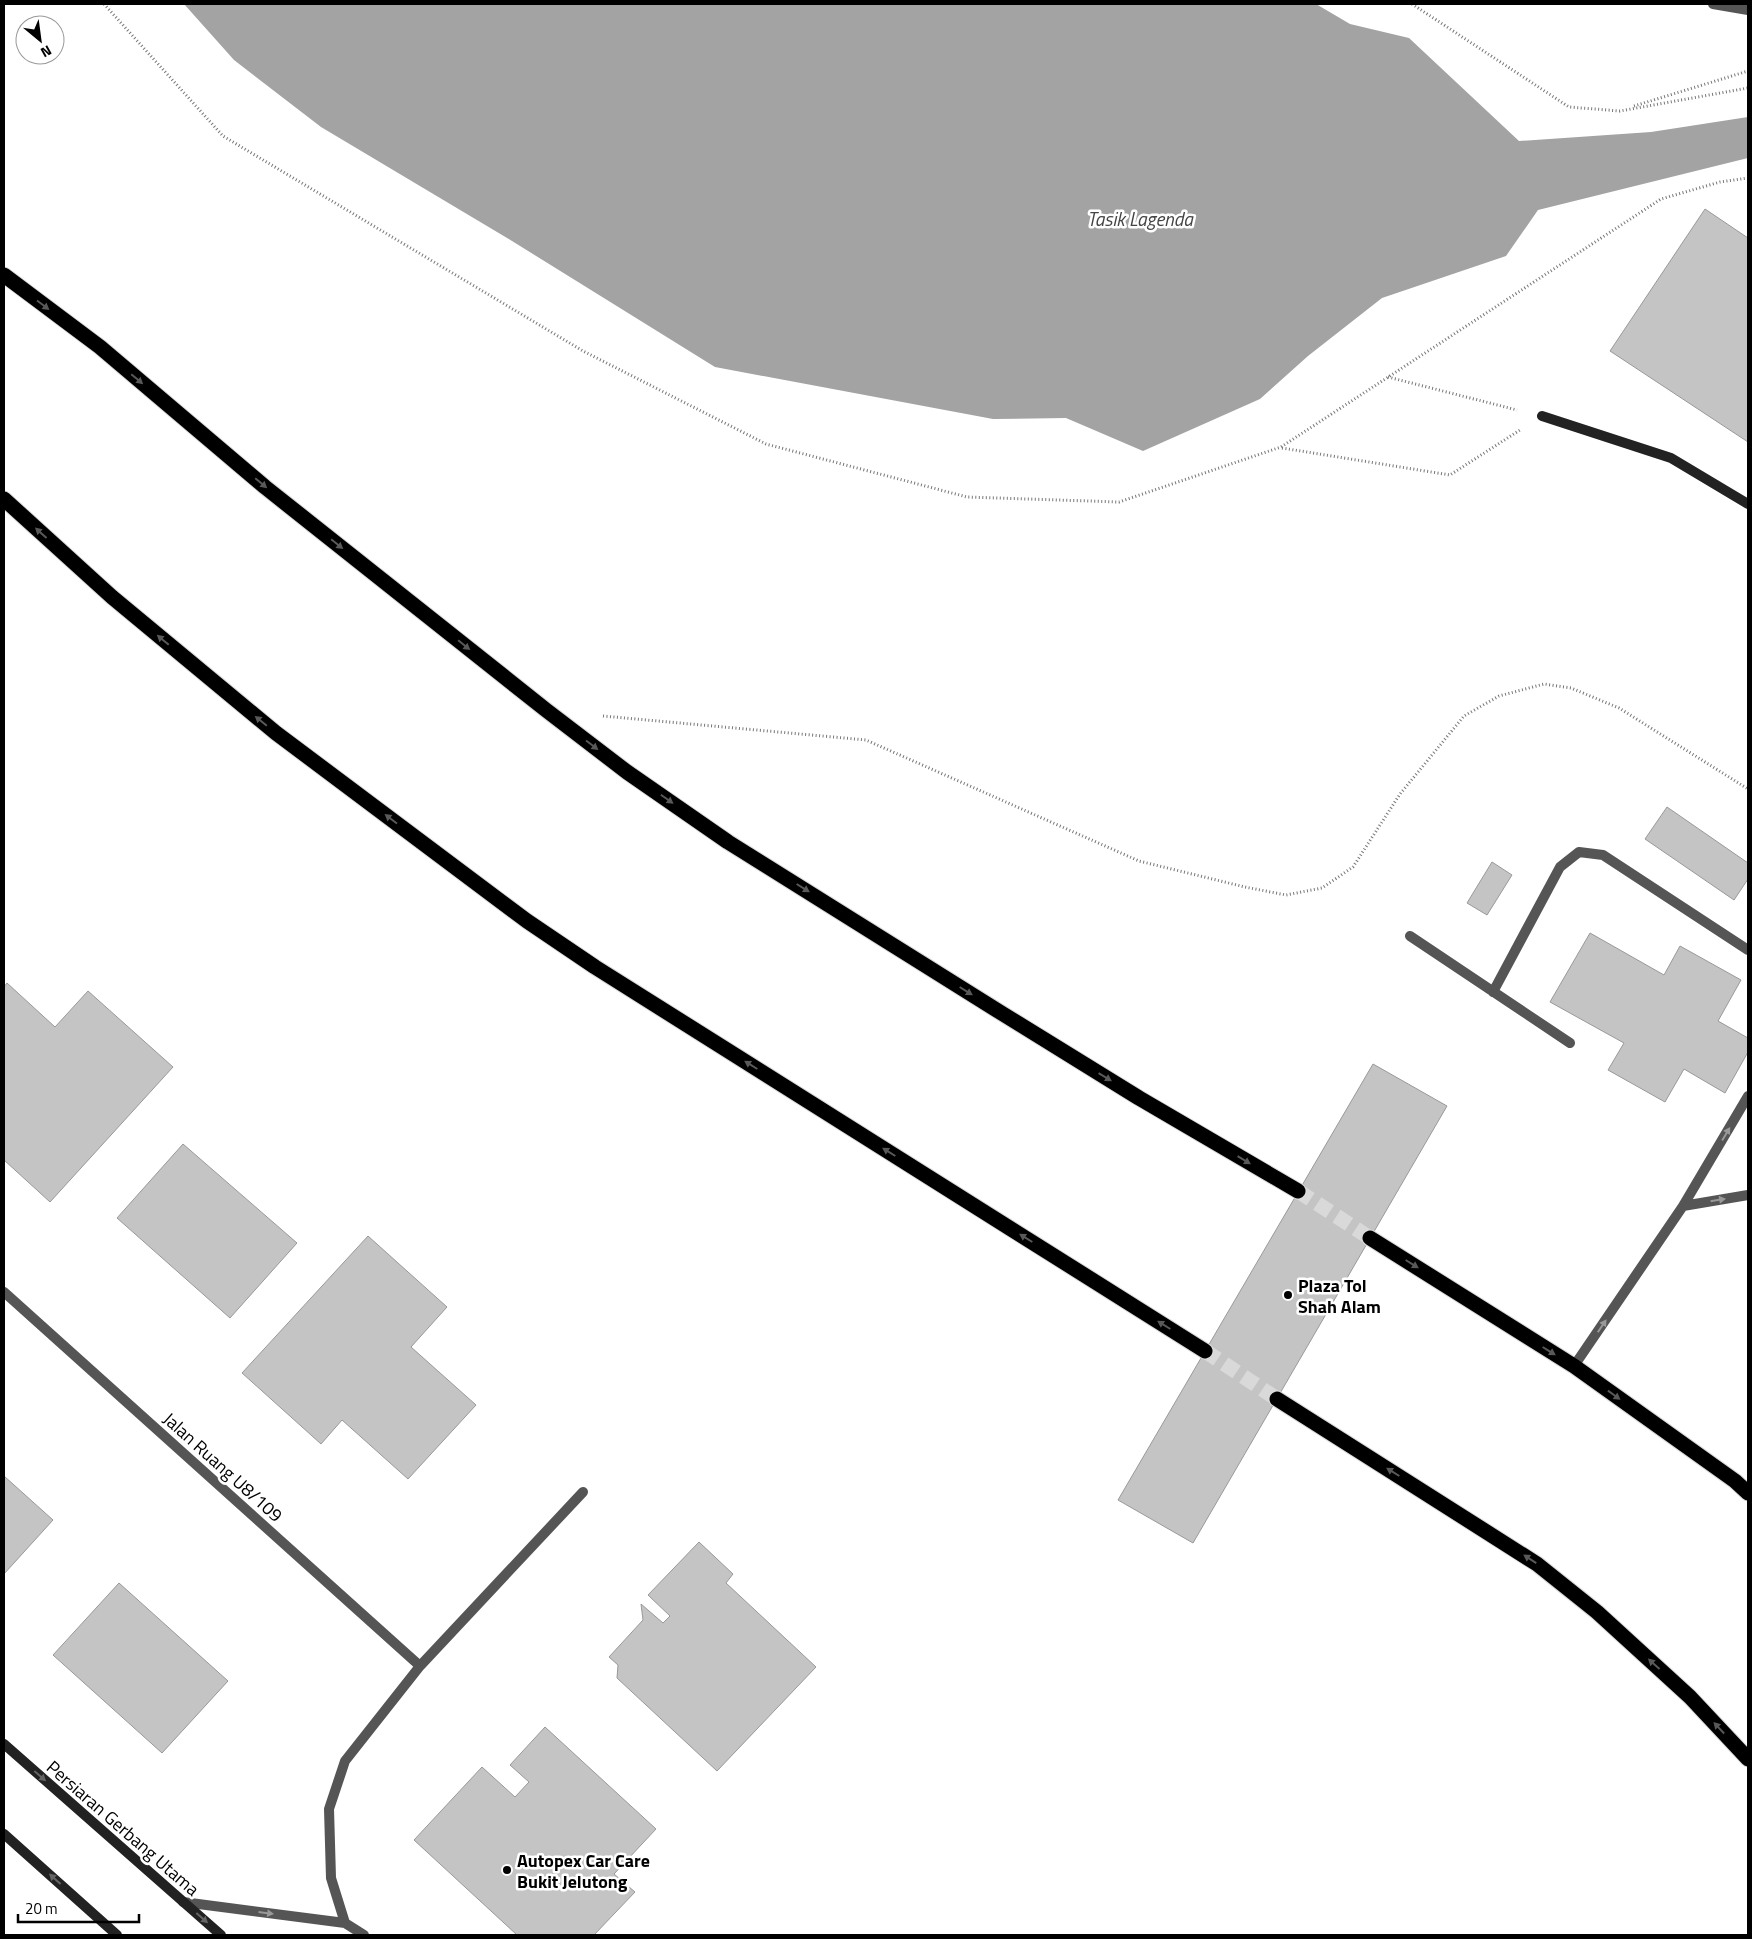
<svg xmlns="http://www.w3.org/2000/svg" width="1752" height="1939" font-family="'Titillium Web',sans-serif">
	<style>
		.water { fill: #a3a3a3 }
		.building { fill: #c4c4c4; stroke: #999 }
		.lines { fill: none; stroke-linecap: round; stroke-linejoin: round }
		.highway-tunnel { stroke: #d9d9d9; stroke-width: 15; stroke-dasharray: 15 8; stroke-linecap: butt }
		.highway-casing { stroke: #dbdbdb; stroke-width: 17 }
		.path { stroke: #777; stroke-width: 3; stroke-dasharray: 1 2.5; stroke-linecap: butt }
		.lane { stroke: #555; stroke-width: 10 }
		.street { stroke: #555; stroke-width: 10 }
		.secondary { stroke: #222; stroke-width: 10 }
		.highway { stroke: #000; stroke-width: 15 }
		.oneway { fill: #595959 }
		.oneway2 { fill: #999 }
		.oneway3 { fill: #646464 }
		.poi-dot { fill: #000; stroke: #fff; stroke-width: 2 }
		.labels { text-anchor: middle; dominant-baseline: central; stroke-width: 5; stroke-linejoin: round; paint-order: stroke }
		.poi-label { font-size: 18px; font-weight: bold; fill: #000; stroke: #fff; text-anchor: start }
		.street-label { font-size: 18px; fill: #000; stroke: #fff }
		.water-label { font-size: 19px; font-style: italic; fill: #444; stroke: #fff }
	</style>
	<rect width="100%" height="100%" fill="#fff"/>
	<path class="water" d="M184 4H1316L1350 24 1409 38 1519 141 1651 132 1748 117V158L1538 210 1506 256 1382 298 1308 356 1260 399 1143 451 1066 418 993 419 715 367 512 241 321 127 234 60Z"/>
	<path class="building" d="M1705 209 1748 238V442L1610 351Z
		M1667 807 1748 863V879L1734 900 1645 839Z
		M1492 862 1512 875 1487 915 1467 903Z
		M1590 933 1664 975 1680 946 1741 980 1718 1021 1748 1038V1052L1725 1093 1684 1069 1665 1102 1608 1070 1624 1043 1550 1002Z
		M7 983 55 1027 88 991 173 1067 50 1202 4 1160V987Z
		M1373 1064 1447 1106 1193 1543 1118 1500Z
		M183 1144 297 1243 230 1318 117 1218Z
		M368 1236 447 1307 411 1347 476 1405 408 1479 342 1420 321 1444 242 1373Z
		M4 1476 53 1520 4 1574Z
		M699 1542 733 1574 726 1583 816 1667 717 1771 617 1678 618 1665 609 1657 643 1620 641 1604 663 1623 670 1616 648 1595Z
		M119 1583 228 1681 162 1753 53 1655Z
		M545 1727 656 1829 614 1874 635 1892 594 1935H517L414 1840 482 1767 515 1797 529 1782 510 1765Z"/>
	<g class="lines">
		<path class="highway-tunnel" d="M1298 1191 1370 1238
			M1205 1351 1277 1399"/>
		<g class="highway-casing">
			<path id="highway" d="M4 275 100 347 265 487 546 710 627 772 728 842 1003 1014 1139 1098 1298 1191
				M4 499 112 597 276 733 527 921 595 967 1205 1351
				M1370 1238 1574 1366 1735 1481 1748 1493
				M1277 1399 1537 1564 1597 1612 1690 1697 1748 1759"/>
		</g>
		<path class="path" d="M104 4 223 136 583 351 766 444 967 497 1119 502 1281 447 1661 199 1720 182 1748 178
			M1412 4 1569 107 1620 111 1748 88
			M1634 106 1748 71
			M1388 377 1517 410
			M1282 448 1450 475 1520 430
			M603 716 866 740 1139 861 1245 887 1286 895 1322 888 1353 867 1400 794 1464 716 1499 696 1544 684 1571 688 1619 708 1748 789"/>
		<path class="lane" d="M1410 936 1570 1043
			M1493 992 1560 867 1579 852 1603 855 1748 950
			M1683 1206 1748 1096
			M1574 1366 1683 1206 1748 1195"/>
		<path class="street" d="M1713 4 1748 10
			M4 1292 420 1666
			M183 1902 345 1923 364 1935
			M345 1923 331 1878 329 1809 345 1761 420 1666 583 1492"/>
		<path class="secondary" d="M1542 416 1671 458 1748 504
			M4 1744 221 1935
			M4 1834 117 1935"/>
		<use href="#highway" class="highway"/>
	</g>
	<defs><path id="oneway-solid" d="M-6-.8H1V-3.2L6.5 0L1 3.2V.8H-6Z" transform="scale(1.25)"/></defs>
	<g class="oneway">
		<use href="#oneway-solid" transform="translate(43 305) rotate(37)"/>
		<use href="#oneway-solid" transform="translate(137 379) rotate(40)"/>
		<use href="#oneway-solid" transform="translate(261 483) rotate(40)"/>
		<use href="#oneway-solid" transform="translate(41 533) rotate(-138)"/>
		<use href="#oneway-solid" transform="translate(337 544) rotate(39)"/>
		<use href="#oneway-solid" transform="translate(163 640) rotate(-140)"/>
		<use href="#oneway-solid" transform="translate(464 645) rotate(39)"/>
		<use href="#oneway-solid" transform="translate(261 721) rotate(-141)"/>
		<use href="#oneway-solid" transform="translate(592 745) rotate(37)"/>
		<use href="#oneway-solid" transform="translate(667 799) rotate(35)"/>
		<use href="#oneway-solid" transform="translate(391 819) rotate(-143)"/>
		<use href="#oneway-solid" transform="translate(803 888) rotate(32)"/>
		<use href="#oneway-solid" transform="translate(966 991) rotate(32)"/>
		<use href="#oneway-solid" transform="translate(751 1065) rotate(-148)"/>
		<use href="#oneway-solid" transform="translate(1105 1077) rotate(31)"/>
		<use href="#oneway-solid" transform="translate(889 1152) rotate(-148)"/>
		<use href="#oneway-solid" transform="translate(1244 1160) rotate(31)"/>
		<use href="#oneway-solid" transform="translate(1026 1238) rotate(-148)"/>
		<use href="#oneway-solid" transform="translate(1412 1264) rotate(32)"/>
		<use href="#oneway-solid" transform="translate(1164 1325) rotate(-148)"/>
		<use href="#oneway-solid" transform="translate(1549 1351) rotate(32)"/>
		<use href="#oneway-solid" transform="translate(1614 1395) rotate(36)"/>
		<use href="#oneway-solid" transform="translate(1393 1472) rotate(-148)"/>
		<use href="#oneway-solid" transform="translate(1530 1559) rotate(-147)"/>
		<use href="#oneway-solid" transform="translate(1654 1664) rotate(-138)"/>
		<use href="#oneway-solid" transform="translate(1719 1728) rotate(-133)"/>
	</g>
	<g class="oneway2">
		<use href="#oneway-solid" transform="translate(1726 1134) rotate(-59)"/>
		<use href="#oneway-solid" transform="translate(1718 1200) rotate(-9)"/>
		<use href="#oneway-solid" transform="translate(1602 1326) rotate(-56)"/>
		<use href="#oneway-solid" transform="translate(266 1913) rotate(7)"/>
	</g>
	<g class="oneway3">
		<use href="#oneway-solid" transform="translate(40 1776) rotate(41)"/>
		<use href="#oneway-solid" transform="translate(55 1879) rotate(-138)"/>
		<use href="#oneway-solid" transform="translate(202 1918) rotate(41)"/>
	</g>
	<g class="poi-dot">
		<circle cx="1288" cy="1295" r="5"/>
		<circle cx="507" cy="1870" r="5"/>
	</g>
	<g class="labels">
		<g class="poi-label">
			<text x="1298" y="1285">Plaza Tol<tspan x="1298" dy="21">Shah Alam</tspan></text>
			<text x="517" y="1860">Autopex Car Care<tspan x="517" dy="21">Bukit Jelutong</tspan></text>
		</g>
		<g class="street-label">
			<text transform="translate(223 1467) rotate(42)">Jalan Ruang U8/109</text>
			<text transform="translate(123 1828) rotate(41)">Persiaran Gerbang Utama</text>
		</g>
		<g class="water-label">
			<text x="1140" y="218">Tasik Lagenda</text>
		</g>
	</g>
	<rect width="1752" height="1939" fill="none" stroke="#000000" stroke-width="10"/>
	<g transform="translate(40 40) rotate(151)"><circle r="24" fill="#ffffff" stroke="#999999"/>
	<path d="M0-4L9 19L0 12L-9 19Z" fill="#000000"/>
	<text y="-8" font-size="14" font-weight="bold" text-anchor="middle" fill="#000000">N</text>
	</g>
	<path d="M18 1914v8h121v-8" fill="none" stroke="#000000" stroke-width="2.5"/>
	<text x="25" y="1914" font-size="15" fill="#000000" stroke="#ffffff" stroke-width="4" paint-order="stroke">20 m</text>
</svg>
